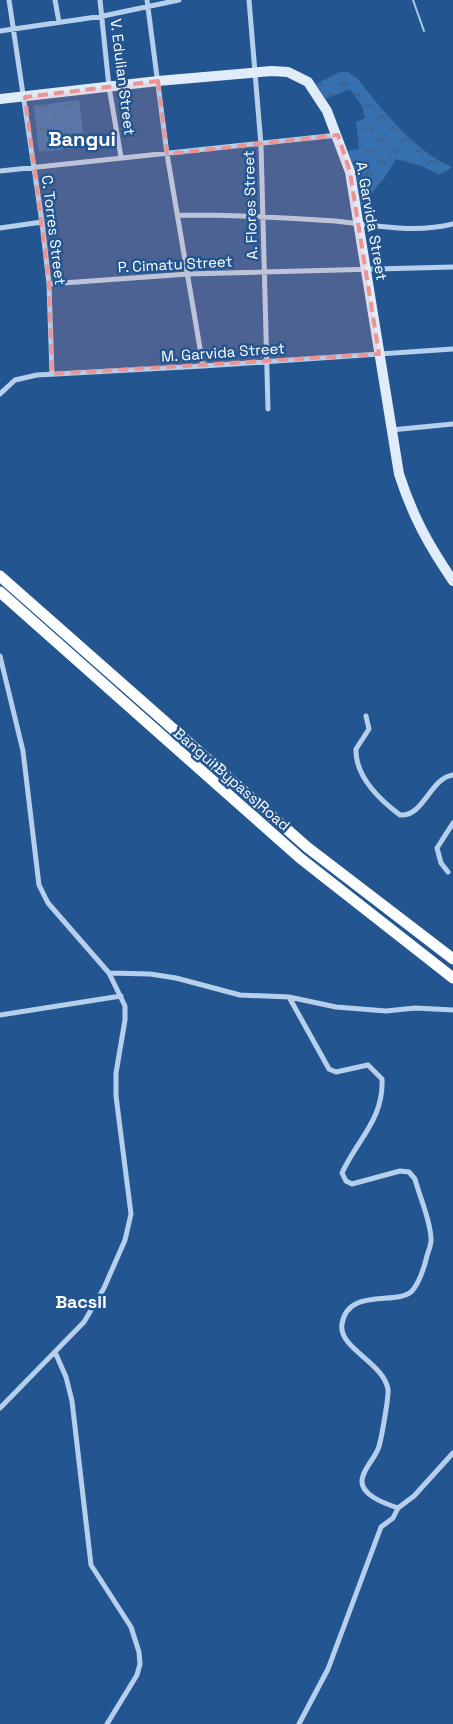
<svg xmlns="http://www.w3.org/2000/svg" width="453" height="1724" font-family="'Space Grotesk',sans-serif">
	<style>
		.forest { fill: url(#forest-crowns) }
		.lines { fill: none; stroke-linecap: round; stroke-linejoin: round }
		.stream { stroke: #a9cbed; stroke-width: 2 }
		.minor { stroke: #b5cfec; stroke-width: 5 }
		.secondary { stroke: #e0ecfa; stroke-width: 10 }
		.trunk { stroke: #fcfeff; stroke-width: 11 }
		.marked { fill: #ea9494; fill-opacity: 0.2; stroke: #ea9494; stroke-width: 4; stroke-dasharray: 10 6; stroke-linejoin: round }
		.labels { text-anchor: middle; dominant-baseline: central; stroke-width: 5; stroke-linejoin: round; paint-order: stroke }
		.street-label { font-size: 15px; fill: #fff; stroke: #235691 }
		.quarter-label { font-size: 18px; font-weight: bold; fill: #fff; stroke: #235691 }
		.district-label { font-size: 20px; font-weight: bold; fill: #fff; stroke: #235691 }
	</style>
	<defs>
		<pattern id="forest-crowns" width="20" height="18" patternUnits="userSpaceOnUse" patternTransform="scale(1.25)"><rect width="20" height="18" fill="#3770ae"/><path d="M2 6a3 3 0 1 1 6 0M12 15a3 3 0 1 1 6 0" fill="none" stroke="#445a73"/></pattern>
	</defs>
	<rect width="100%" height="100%" fill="#235691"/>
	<path class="forest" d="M340 72H348L357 78C382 110 414 151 452 167L440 175 421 166 396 159 383 180 360 206 356 173 348 151 359 149 356 122 365 118 362 106 350 89 326 99 316 84Z
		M79 100 85 147 39 152 34 106Z"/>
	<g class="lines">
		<path class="stream" d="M413 0 424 31"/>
		<path class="minor" d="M9 0 42 222 49 284 52 374
			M55 0 59 22
			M100 0 109 87 121 157
			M147 0 167 154 203 366
			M249 0 261 145 268 409
			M0 31 103 16 179 0
			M0 171 338 135
			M178 215C231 215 283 217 335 221 375 225 413 234 453 224
			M0 228 42 222
			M49 284 188 274 453 267
			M0 394 15 380 37 375 203 366 453 349
			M391 430 453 424
			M0 656 23 751 39 885 48 903 109 973 125 1006V1020L116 1073V1096L131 1214 125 1240 104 1288 84 1322 0 1408
			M366 716 369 729 356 749C355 776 380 800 400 815 424 817 430 778 453 775
			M448 872 441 863 437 848 453 823
			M109 973 150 974 176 978 240 995 289 997 336 1007 386 1011 415 1008 453 1010
			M289 997 329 1069 336 1072 368 1065 382 1079C384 1119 357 1140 342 1173L346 1181 352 1184 400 1171 409 1172 415 1179C420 1198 430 1219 431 1238 432 1245 427 1253 426 1260 423 1271 419 1283 412 1291 397 1306 348 1287 342 1324 338 1348 383 1362 388 1389 389 1395 381 1443 378 1449 374 1459 366 1466 363 1476 356 1494 386 1504 398 1508
			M0 1015 121 996
			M55 1352 66 1377 72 1401 91 1565 131 1627 139 1652 140 1664 137 1675 107 1724
			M299 1724 328 1669 381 1527 393 1518 398 1508 414 1496 453 1453"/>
		<path class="secondary" d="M0 99 158 81 272 71 288 72 308 82 327 111 350 172 399 474C413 517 428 544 453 581"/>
		<path class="trunk" d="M0 576 307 847 453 959
			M0 592 300 858 453 978"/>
	</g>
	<path class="marked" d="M158 81 167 154 338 135 350 172 379 354 52 374 49 284 25 97Z"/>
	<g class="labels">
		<g class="street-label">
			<text transform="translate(123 77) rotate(83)">V. Edulian Street</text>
			<text transform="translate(250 205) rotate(-92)">A. Flores Street</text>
			<text transform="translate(372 221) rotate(80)">A. Garvida Street</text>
			<text transform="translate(54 230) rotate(83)">C. Torres Street</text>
			<text transform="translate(175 264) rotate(-3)">P. Cimatu Street</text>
			<text transform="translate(223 352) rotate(-4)">M. Garvida Street</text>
			<text transform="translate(232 779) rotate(41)">Bangui Bypass Road</text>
		</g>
		<g class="quarter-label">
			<text x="81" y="1301">Bacsil</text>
		</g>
		<g class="district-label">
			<text x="82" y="139">Bangui</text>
		</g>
	</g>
</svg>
